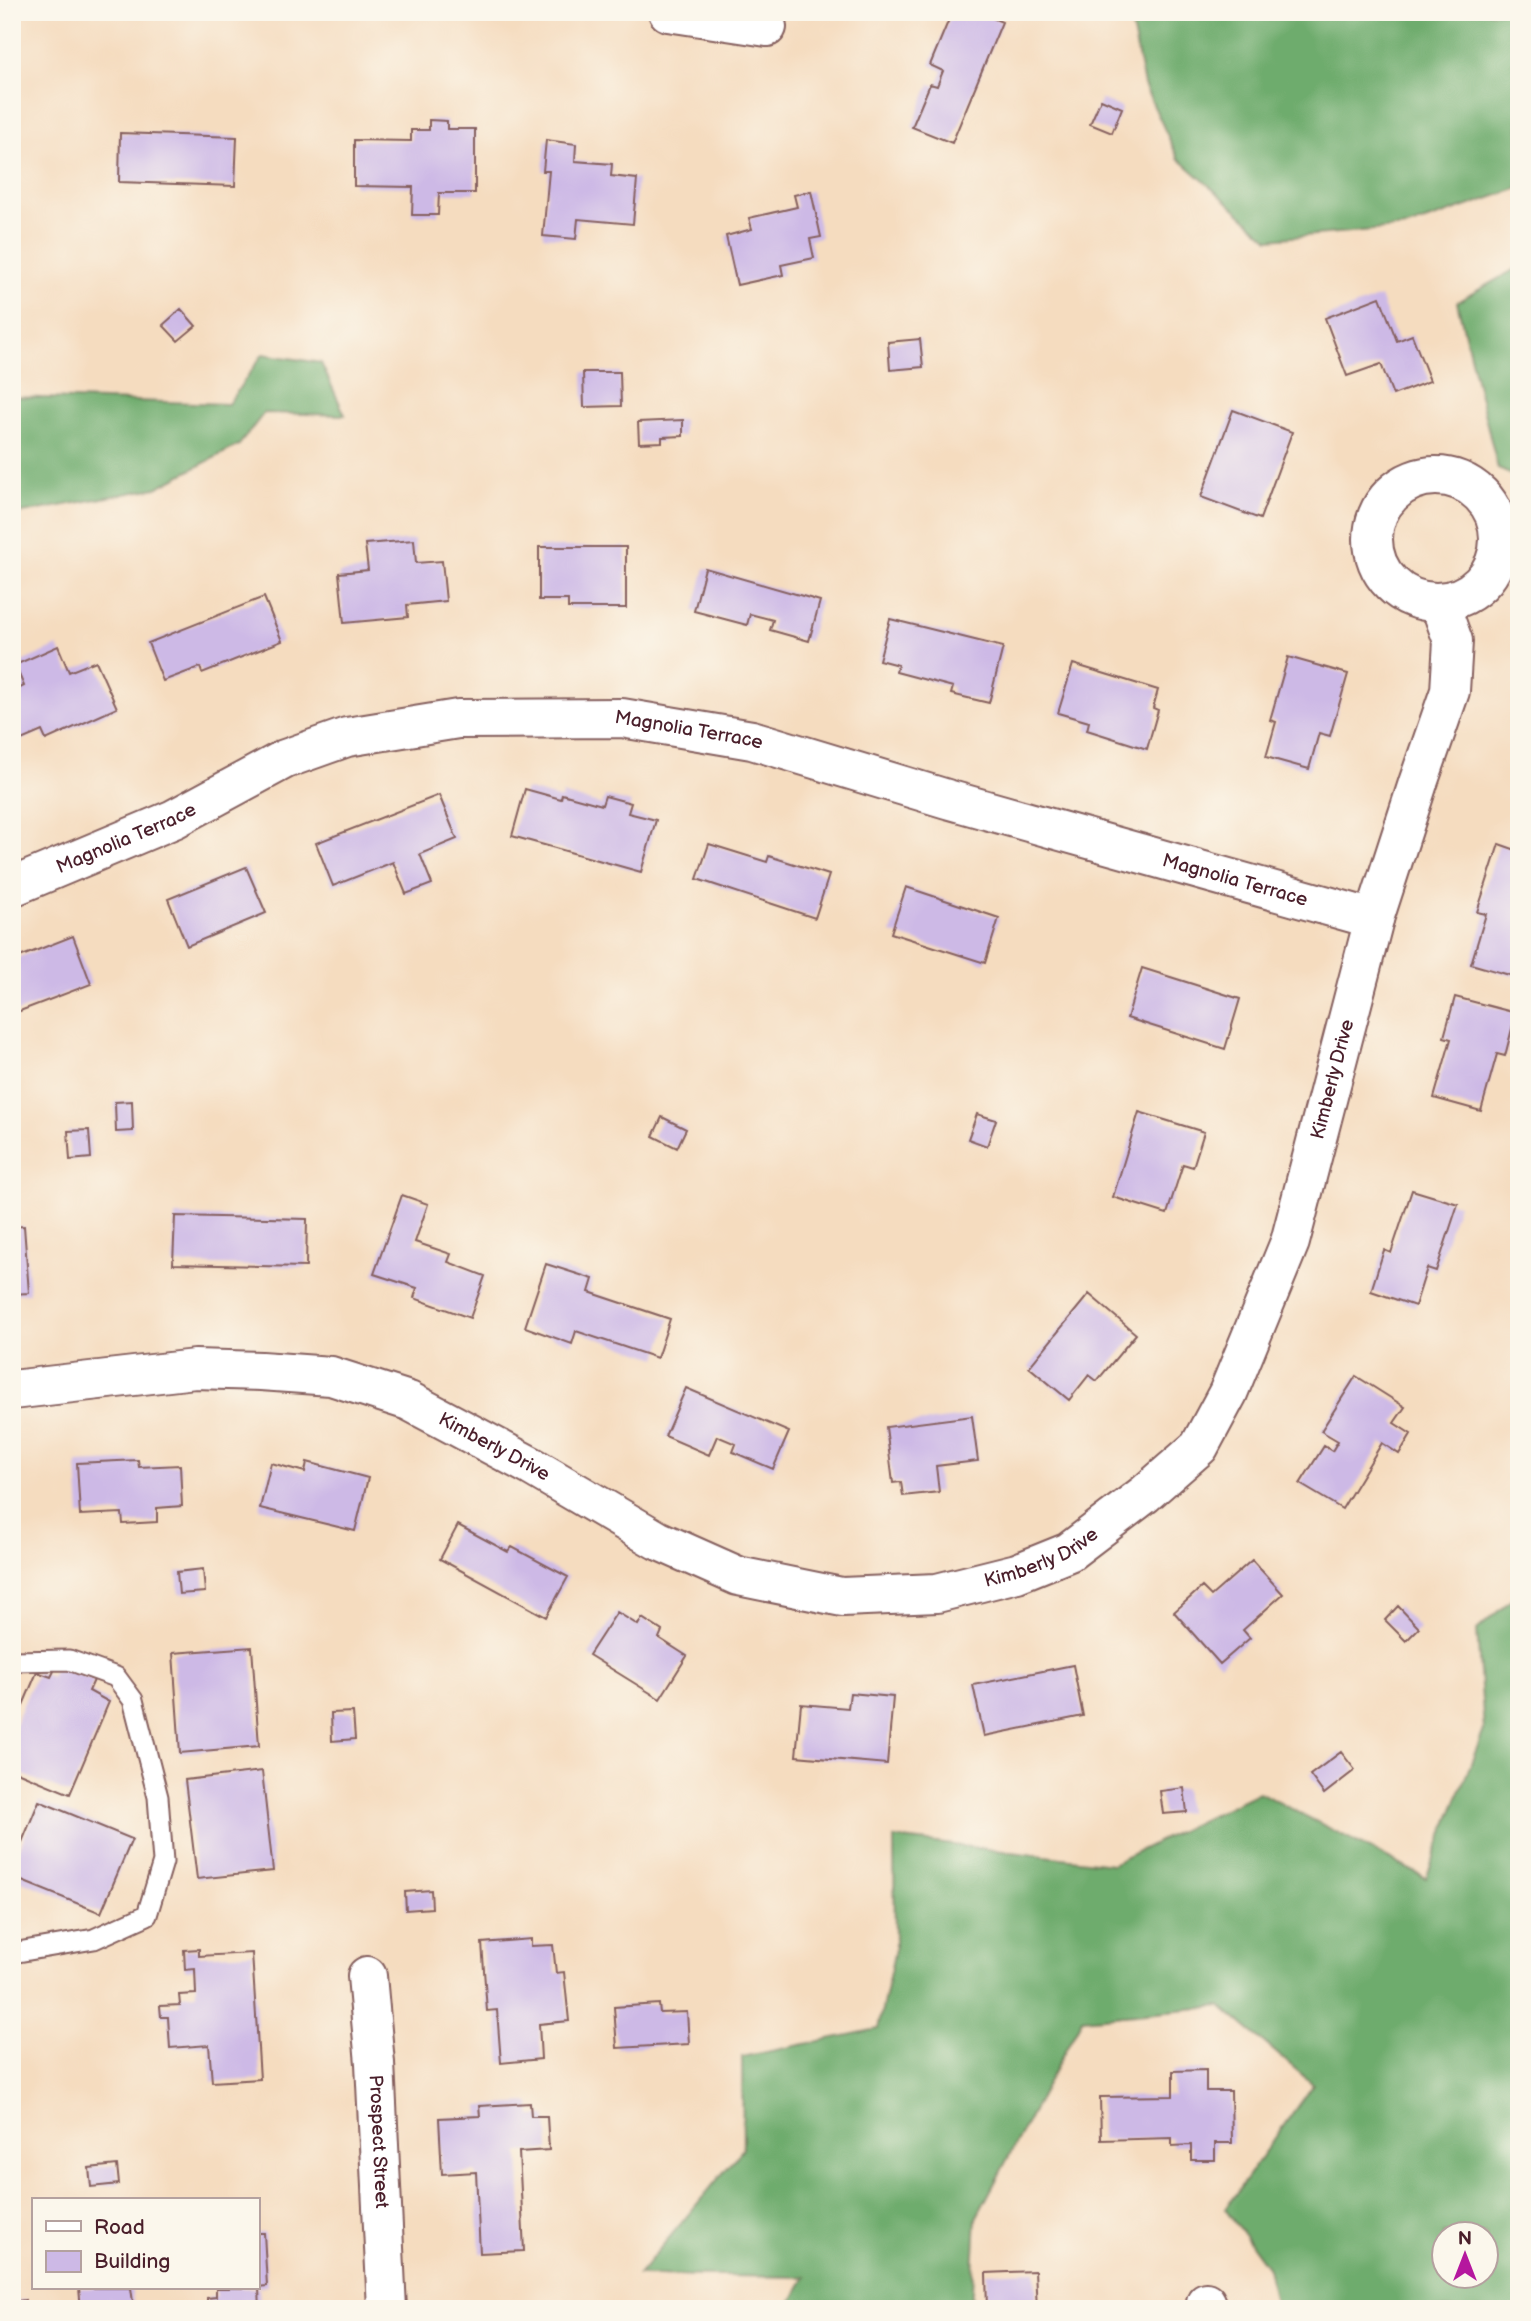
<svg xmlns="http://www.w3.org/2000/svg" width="1531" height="2321" font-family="'Balsamiq Sans',sans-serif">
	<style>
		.forest { fill: #6eac6d; stroke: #5c664c; stroke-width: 2; fill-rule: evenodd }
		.building { fill: #cdb9e6 }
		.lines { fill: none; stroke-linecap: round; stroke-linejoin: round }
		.lane-casing { stroke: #86615f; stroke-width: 23 }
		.street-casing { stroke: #86615f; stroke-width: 42 }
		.lane { stroke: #fff; stroke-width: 19 }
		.street { stroke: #fff; stroke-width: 38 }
		.labels { text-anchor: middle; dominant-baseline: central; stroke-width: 5; stroke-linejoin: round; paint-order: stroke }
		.street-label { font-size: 19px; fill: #4a1f2b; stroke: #fbf7ec }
	</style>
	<rect width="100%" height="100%" fill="#fbf7ec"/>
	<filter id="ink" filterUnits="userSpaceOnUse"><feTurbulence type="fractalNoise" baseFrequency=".0143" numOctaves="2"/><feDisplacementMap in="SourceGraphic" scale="14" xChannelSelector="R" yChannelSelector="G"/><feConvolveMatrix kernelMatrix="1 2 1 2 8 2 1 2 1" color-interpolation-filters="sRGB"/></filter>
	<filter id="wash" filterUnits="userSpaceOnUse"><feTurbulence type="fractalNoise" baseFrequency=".00686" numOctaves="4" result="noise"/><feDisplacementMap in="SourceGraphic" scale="28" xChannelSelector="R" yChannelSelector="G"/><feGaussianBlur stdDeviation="1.57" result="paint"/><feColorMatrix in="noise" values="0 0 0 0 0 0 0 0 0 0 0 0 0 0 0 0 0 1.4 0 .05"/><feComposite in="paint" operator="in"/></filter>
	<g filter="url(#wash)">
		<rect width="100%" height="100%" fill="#f5dcbf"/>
		<path class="forest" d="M1129 12H1519V188L1408 227 1269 239 1178 158 1144 85Z
			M1519 267V478L1498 469 1457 302Z
			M263 354 321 363 345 415 264 413 239 445 156 488 12 515V397L228 404Z
			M1519 1593V2309H1276L1268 2268 1225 2209 1313 2084 1221 2006 1082 2019 976 2218 971 2309H787L806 2277 638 2275 743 2149 742 2057 878 2029 895 1949 894 1838 1112 1864 1259 1792 1426 1878 1484 1730 1477 1630ZM1444 2234H1486V2276H1444Z"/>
		<g id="blocks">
			<path class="building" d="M952 12H979L1002 22 952 143 912 127 930 84 937 86 943 71 930 65Z
				M1101 99 1122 108 1112 133 1090 124Z
				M429 120 447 121V129H475V193H439L438 215H412L413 187 354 186V140L411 141V130H429Z
				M120 133 237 137 235 186 119 182Z
				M546 140 576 144 575 161 612 164 611 176 637 179 633 224 578 219 576 239 543 236 549 171H543Z
				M811 191 821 237 810 239 814 258 781 265 783 275 737 285 726 236 752 229 749 218 797 207 794 195Z
				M1380 297 1397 341 1412 335 1430 381 1393 395 1381 364 1347 376 1325 318Z
				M181 309 196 326 178 341 163 325Z
				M920 339 923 367 890 370 888 342Z
				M583 372H620L621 406 584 407Z
				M1233 410 1292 432 1260 519 1201 497Z
				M683 420V436L662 437V442L639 443 638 422Z
				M414 540 416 563 442 561 446 601 407 605 408 617 344 623 339 573 368 570 365 544Z
				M539 547H626V608H568V600H539Z
				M705 568 820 601 809 641 770 630 773 620 750 614 747 625 694 611Z
				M264 597 282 641 202 673 200 667 163 681 148 643Z
				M890 619 1003 647 989 703 951 694 953 687 896 672 898 665 879 660Z
				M58 646 69 672 96 661 117 708 46 740 42 731 12 744V692L24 686 15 665Z
				M1288 657 1348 674 1330 736 1319 733 1309 769 1266 757 1276 722 1270 720Z
				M1073 664 1158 690 1153 708 1158 710 1147 749 1087 730 1089 722 1058 713Z
				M525 789 561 799 562 794 602 805 605 796 631 803 628 813 656 820 641 872 512 836Z
				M439 795 457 839 420 854 432 884 406 894 393 862 333 886 316 843Z
				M709 844 767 862 769 856 829 875 815 918 697 879Z
				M1499 844 1519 851V957L1513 976 1471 964 1486 914 1477 912Z
				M246 867 266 913 187 946 168 899Z
				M906 887 999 918 985 963 891 933Z
				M73 936 91 984 12 1014V960Z
				M1142 968 1240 999 1225 1049 1127 1018Z
				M1455 997 1516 1013 1505 1056 1497 1054 1481 1111 1434 1098 1451 1039 1444 1037Z
				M132 1101 133 1131 116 1132 115 1102Z
				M1139 1112 1204 1132 1193 1167 1183 1164 1167 1214 1113 1197Z
				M977 1114 996 1120 987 1146 968 1139Z
				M662 1117 686 1129 677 1148 653 1136Z
				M89 1130 91 1158 70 1160 68 1131Z
				M1412 1190 1458 1204 1436 1271 1427 1268 1415 1306 1371 1291 1384 1250 1391 1253Z
				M402 1195 428 1204 415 1242 451 1254 448 1262 485 1276 470 1318 414 1298 417 1288 374 1274Z
				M175 1216 307 1219 306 1267 173 1264Z
				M24 1226 29 1293 12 1294V1227Z
				M546 1264 593 1279 589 1292 670 1319 657 1358 576 1331 572 1344 525 1327Z
				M1089 1294 1136 1334 1097 1381 1089 1375 1069 1400 1029 1367Z
				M1356 1376 1405 1407 1394 1423 1411 1434 1399 1454 1382 1443 1342 1509 1300 1484 1324 1446 1332 1451 1338 1441 1321 1431Z
				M686 1388 789 1432 773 1469 733 1452 736 1444 717 1436 709 1455 665 1436Z
				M972 1416 978 1461 936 1466 939 1492 903 1496 901 1482 893 1483 886 1427Z
				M138 1460 139 1467 180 1465 182 1506 157 1508V1522L123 1524 122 1513 80 1515 77 1463Z
				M307 1462 368 1478 355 1531 260 1508 271 1463 305 1472Z
				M458 1525 508 1552 512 1547 568 1577 546 1617 440 1559Z
				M1252 1560 1283 1594 1243 1630 1250 1638 1220 1664 1174 1612 1202 1587 1211 1596Z
				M203 1569 205 1592 179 1594 177 1572Z
				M1398 1606 1419 1628 1406 1641 1385 1620Z
				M617 1612 638 1625 642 1618 662 1631 659 1638 687 1656 660 1699 589 1655Z
				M252 1647 259 1746 180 1753 173 1653Z
				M57 1665 94 1680 89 1691 109 1702 70 1794 12 1770V1731L37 1672 51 1677Z
				M1073 1665 1083 1716 984 1736 973 1685Z
				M850 1693 893 1697 887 1764 796 1756 801 1704 848 1708Z
				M353 1712 355 1739 332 1741 331 1713Z
				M1341 1752 1355 1770 1324 1794 1310 1775Z
				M262 1771 273 1871 197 1879 185 1780Z
				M1184 1788 1187 1812 1163 1814 1160 1791Z
				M39 1801 132 1839 101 1913 12 1877V1866Z
				M431 1890 432 1908 406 1910 405 1892Z
				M531 1939V1946L553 1945 556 1973 564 1972 569 2021 539 2024 541 2059 501 2063 497 2010 487 2011 482 1943Z
				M199 1949V1956L252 1953 260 2079 212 2082 209 2045 170 2048 168 2017H161L160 2006 180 2005 179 1995 196 1994 195 1969 185 1970 184 1950Z
				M659 2004 660 2013 687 2012 689 2044 617 2048 614 2007Z
				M1206 2070V2091H1231L1232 2143H1215V2160H1191V2145L1172 2146V2138L1101 2140 1100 2097 1173 2096V2071Z
				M530 2103 531 2116H547L549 2150 519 2152 524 2251 480 2253 476 2172 442 2174 439 2118 480 2116 479 2106Z
				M117 2165 119 2184 91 2187 89 2168Z
				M257 2233H264L267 2286 257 2287Z
				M1035 2271 1037 2309H987L986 2273Z
				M79 2288H131L134 2309H81Z
				M216 2288H259L260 2309H207V2298L216 2297Z
				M25 2300 26 2309H12V2302Z"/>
		</g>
	</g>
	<g filter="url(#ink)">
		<use href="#blocks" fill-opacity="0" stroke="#86615f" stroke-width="2"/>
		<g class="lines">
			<g class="lane-casing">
				<path id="lane" d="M12 1661 69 1660 116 1677 133 1700 158 1797 163 1862 147 1915 94 1939 12 1953"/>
			</g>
			<g class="street-casing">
				<g id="street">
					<path d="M668 12 767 27"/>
					<circle cx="1436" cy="539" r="63"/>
					<path id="s1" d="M12 887 174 819 285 759 347 737 458 719 622 718 752 740 947 799 1374 919"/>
					<path id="s2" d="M12 1390 195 1369 261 1371 331 1376 409 1401 531 1466 657 1540 738 1576 842 1597 937 1593 1017 1573 1069 1552 1145 1494 1199 1447 1228 1393 1290 1242 1374 919 1418 783 1450 691 1453 641 1439 602"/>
					<path id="s3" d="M367 1976 375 2063 387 2309"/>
					<path d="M1206 2302 1209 2309"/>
				</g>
			</g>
			<use href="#lane" class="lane"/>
			<use href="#street" class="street"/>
		</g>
	</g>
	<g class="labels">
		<g class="street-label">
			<text stroke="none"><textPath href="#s1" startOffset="712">Magnolia Terrace</textPath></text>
			<text stroke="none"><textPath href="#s1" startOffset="124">Magnolia Terrace</textPath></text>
			<text stroke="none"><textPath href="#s1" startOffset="1279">Magnolia Terrace</textPath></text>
			<text stroke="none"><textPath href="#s2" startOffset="1675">Kimberly Drive</textPath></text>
			<text stroke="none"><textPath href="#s2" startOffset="499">Kimberly Drive</textPath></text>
			<text stroke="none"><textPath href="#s2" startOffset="1087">Kimberly Drive</textPath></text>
			<text stroke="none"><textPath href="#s3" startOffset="166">Prospect Street</textPath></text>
		</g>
	</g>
	<rect width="1531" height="2321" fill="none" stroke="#fbf7ec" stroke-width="42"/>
	<rect x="32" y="2198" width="228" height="91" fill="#fbf7ec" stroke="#b4a19f" stroke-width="2"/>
	<rect x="46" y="2221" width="35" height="10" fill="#ffffff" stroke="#b4a19f" stroke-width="2"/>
	<text x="94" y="2234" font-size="21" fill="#4a1f2b">Road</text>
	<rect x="46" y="2251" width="35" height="21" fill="#cdb9e6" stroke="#b4a19f" stroke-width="2"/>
	<text x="94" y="2268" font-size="21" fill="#4a1f2b">Building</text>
	<g transform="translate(1465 2255)"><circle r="33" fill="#fbf7ec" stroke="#b4a19f" stroke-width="2"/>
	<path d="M0-5L12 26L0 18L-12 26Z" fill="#b5179e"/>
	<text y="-10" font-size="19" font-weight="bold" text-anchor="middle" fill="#4a1f2b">N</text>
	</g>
</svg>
